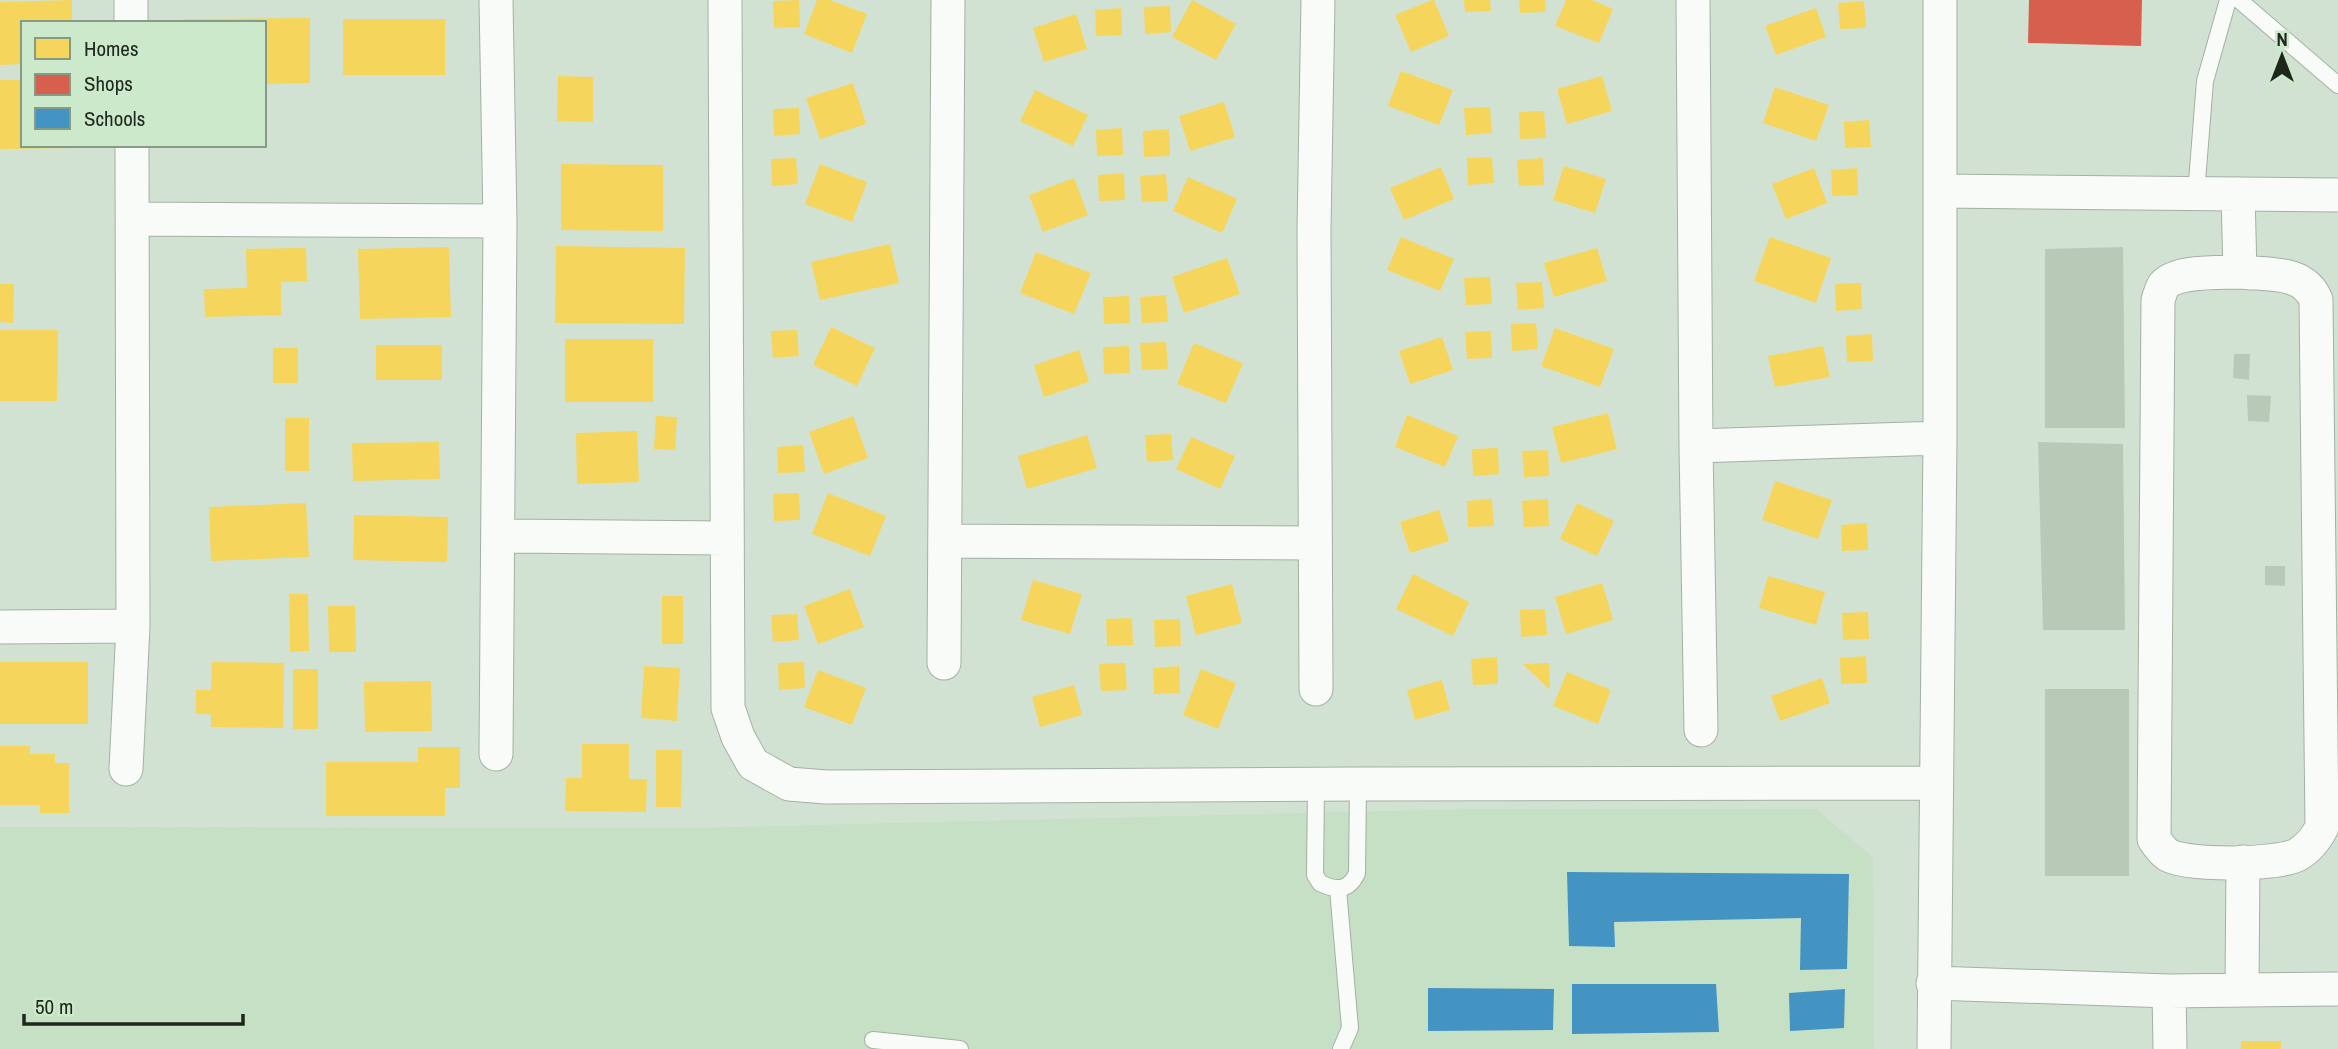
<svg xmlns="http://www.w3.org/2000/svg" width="2338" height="1049" font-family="'Archivo Narrow',sans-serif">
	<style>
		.built { fill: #c6e0c5 }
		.homes { fill: #f6d55c }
		.shops { fill: #d6604d }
		.schools { fill: #4393c3 }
		.building { fill: #b9c9b8 }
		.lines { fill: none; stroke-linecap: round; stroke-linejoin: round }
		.service-casing { stroke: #a4b0a4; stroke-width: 18 }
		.minor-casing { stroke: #a4b0a4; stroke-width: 35 }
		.service { stroke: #f8fbf8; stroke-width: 16 }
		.minor { stroke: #f8fbf8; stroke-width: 33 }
	</style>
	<rect width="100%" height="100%" fill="#d2e2d2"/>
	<path class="built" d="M1471 809H1816L1873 857 1874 1049H0V827L687 828Z"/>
	<path class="homes" d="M72 0V23H23V64L0 65V2Z
		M799 0 800 27 774 28 773 1Z
		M817 0H830L867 14 852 53 804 34Z
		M1192 0 1236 24 1216 60 1172 37Z
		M1432 0H1434L1449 36 1411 52 1395 15Z
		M1464 0H1490L1491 11 1465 12Z
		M1519 0H1545L1546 12 1520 13Z
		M1566 0H1592L1613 9 1599 43 1555 26Z
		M1864 1 1866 28 1840 29 1838 3Z
		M1170 6 1171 32 1145 34 1144 7Z
		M1121 8 1122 35 1096 36 1095 10Z
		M1816 8 1826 37 1776 55 1765 26Z
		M1076 14 1087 49 1044 62 1033 28Z
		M310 18V83L264 84V23H185V19Z
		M343 19H445V75H343Z
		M1401 71 1453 90 1439 125 1388 106Z
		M558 76 593 77V122L557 121Z
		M1602 76 1612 111 1567 124 1557 89Z
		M0 80H23V145H80V148L0 149Z
		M853 83 866 124 820 139 806 98Z
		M1775 87 1829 105 1816 141 1763 123Z
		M1035 90 1088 115 1073 146 1020 121Z
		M1224 102 1235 137 1190 151 1179 116Z
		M1490 107 1492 133 1466 135 1464 108Z
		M799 108 800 134 774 136 773 109Z
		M1544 111 1546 138 1520 139 1519 112Z
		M1869 120 1871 147 1845 148 1844 122Z
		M1122 128 1123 155 1097 156 1096 130Z
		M1169 129 1170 156 1144 157 1143 131Z
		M1492 157 1494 183 1468 185 1467 158Z
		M796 158 798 184 772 186 771 159Z
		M1543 158 1544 185 1519 186 1517 160Z
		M561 164 663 165V231L561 230Z
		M820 164 867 182 852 222 805 204Z
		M1564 166 1606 179 1595 213 1553 200Z
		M1441 167 1454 199 1404 220 1390 188Z
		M1814 168 1827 203 1786 219 1772 184Z
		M1857 168 1858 195 1832 196 1831 170Z
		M1124 173 1125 200 1099 201 1098 175Z
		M1166 174 1168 201 1142 202 1140 176Z
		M1188 177 1237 199 1222 233 1173 211Z
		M1074 178 1088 215 1043 232 1029 195Z
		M1401 237 1454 259 1440 291 1387 270Z
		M1770 237 1831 258 1816 303 1754 281Z
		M890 244 899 283 820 300 811 262Z
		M556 246 685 248 684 324 555 323Z
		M449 247 451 317 360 319 358 249Z
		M306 248 307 281 281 282V315L205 317 204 289 247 288 246 249Z
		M1597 248 1607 281 1554 297 1544 263Z
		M1036 252 1091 273 1074 314 1020 293Z
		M1227 258 1240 294 1184 313 1172 277Z
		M1490 277 1492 304 1466 305 1464 278Z
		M1542 282 1544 308 1518 310 1516 283Z
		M1861 283 1862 309 1836 311 1835 284Z
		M0 284H14L13 323 0 322Z
		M1166 295 1168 322 1142 323 1140 297Z
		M1129 296 1130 323 1104 324 1103 297Z
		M1536 323 1538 349 1512 351 1511 324Z
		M831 327 875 348 857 386 813 365Z
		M1555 328 1614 349 1600 387 1541 366Z
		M0 330H58L57 401H0Z
		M797 330 799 356 773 358 771 331Z
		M1491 331 1492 358 1467 359 1465 332Z
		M1872 334 1873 361 1847 362 1846 336Z
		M1442 337 1453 370 1410 384 1399 351Z
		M565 339H653V402H565Z
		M1166 342 1168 369 1142 370 1140 343Z
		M1194 343 1243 363 1226 403 1177 384Z
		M376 345H442V380H376Z
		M1129 346 1130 373 1104 374 1103 347Z
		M1823 346 1830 377 1775 387 1768 356Z
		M273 348H298V383H273Z
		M1079 350 1089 382 1044 397 1034 365Z
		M1608 413 1617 449 1561 463 1552 427Z
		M1407 415 1458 436 1445 467 1395 447Z
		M656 416 677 417 675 450 654 449Z
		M853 416 868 458 824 474 809 432Z
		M285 418H309V471H285Z
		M637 431 639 482 577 484 576 433Z
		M1171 434 1173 460 1147 462 1145 435Z
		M1087 435 1097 468 1027 489 1018 456Z
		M1191 437 1235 456 1220 489 1176 469Z
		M439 442 440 479 353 481 352 443Z
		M803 445 805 472 778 473 777 447Z
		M1498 448 1499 474 1473 476 1472 449Z
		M1548 450 1549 476 1524 477 1522 451Z
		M1775 481 1832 500 1818 539 1762 520Z
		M799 493 800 520 774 521 773 494Z
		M828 493 886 516 870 556 812 534Z
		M1492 499 1494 526 1468 527 1467 501Z
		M1548 499 1549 526 1524 527 1522 501Z
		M306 503 309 557 211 561 209 507Z
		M1577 503 1614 521 1597 556 1560 539Z
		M1439 510 1449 541 1410 553 1400 522Z
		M354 515 448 517 447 562 353 560Z
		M1867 523 1868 550 1842 551 1841 525Z
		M1413 574 1469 602 1453 636 1396 609Z
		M1768 576 1825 592 1816 625 1759 608Z
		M1033 580 1082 594 1070 634 1021 620Z
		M1602 583 1613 620 1566 634 1555 597Z
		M1232 584 1242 623 1196 635 1186 596Z
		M850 589 864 627 818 644 804 606Z
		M289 594H308L309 651 290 652Z
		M662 596H683V644H662Z
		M328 606H355L356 652H329Z
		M1545 609 1547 635 1521 637 1520 610Z
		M1868 612 1869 639 1843 640 1842 613Z
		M797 614 799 640 773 642 771 615Z
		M1132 618 1133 645 1107 646 1106 619Z
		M1180 619 1181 646 1155 647 1154 620Z
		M1866 656 1867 683 1841 684 1840 658Z
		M1497 657 1498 684 1473 685 1471 659Z
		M0 662H88V724H0Z
		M212 662 284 663 283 728 211 727V714H196V690H211Z
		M804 662 805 688 779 690 778 663Z
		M1125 663 1127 690 1101 691 1099 664Z
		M1549 663 1550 690 1523 664Z
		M644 666 680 668 677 721 641 718Z
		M1179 666 1180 693 1154 694 1153 668Z
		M293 669H318V729H293Z
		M1201 669 1236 683 1218 729 1183 715Z
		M818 670 866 688 852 725 804 707Z
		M1567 672 1611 690 1598 724 1553 706Z
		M1822 678 1830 703 1780 721 1771 696Z
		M1442 680 1450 710 1415 720 1407 690Z
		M431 681 432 731 365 732 364 682Z
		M1074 685 1082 715 1040 727 1032 697Z
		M582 744H629V779H647L646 812 565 811 566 778H582Z
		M0 746H30V754H55V763H69V813H40V805H0Z
		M418 747H460V788H445V816H326V762H418Z
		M656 750H682L681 807H656Z
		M2241 1041H2281V1049H2241Z"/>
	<path class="shops" d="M2029 0H2142L2141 46 2028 43Z"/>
	<path class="schools" d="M1567 872 1849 874 1847 969 1800 970 1801 918 1614 922 1615 947 1569 946Z
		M1572 984H1716L1719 1032 1572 1034Z
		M1428 988 1554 989 1553 1030 1428 1031Z
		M1845 989 1844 1028 1790 1031 1789 993Z"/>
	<path class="building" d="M2123 247 2125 428H2045V249Z
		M2234 354H2250L2249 380 2233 378Z
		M2247 395 2271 396 2269 422 2248 421Z
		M2038 442 2123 444 2125 630H2043Z
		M2265 566H2285V586L2265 585Z
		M2045 689H2129V876H2045Z"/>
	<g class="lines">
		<g class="service-casing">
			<path id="service" d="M2239 0 2338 85
				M2196 194 2205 81 2228 0
				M1316 785 1315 875 1320 883C1336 891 1349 891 1357 873L1358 784
				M1338 889 1350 1028 1341 1049
				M873 1040 960 1049"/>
		</g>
		<g class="minor-casing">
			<path id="minor" d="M131 0V23
				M725 0 728 708 738 737 753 764 789 784 826 787 1358 784 1936 783
				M1693 0 1696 446 1701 730
				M1940 191 2338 195
				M2238 194 2240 272
				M133 219 500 221
				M2240 272C2268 275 2304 270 2316 300L2322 827C2316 839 2309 848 2297 855 2276 865 2188 866 2168 855 2162 851 2158 845 2154 839L2158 300C2160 295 2161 289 2164 285 2178 270 2221 273 2240 272Z
				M1696 446 1940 438
				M498 536 726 538
				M946 541 1315 543
				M0 627 133 626
				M944 663 948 0
				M1316 689 1314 229 1318 0
				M496 754 500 221 496 0
				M126 769 133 626 132 145
				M1933 983 2169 991 2338 989
				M2242 989 2243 862
				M2169 991 2170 1049
				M1934 1049 1940 438V0"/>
		</g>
		<use href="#service" class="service"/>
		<use href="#minor" class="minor"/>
	</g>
	<rect x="21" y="21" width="245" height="126" fill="#cce9cb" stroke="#869b85" stroke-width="2"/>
	<rect x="35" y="38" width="35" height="21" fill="#f6d55c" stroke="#869b85" stroke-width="2"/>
	<text x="84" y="56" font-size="21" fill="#1d271c">Homes</text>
	<rect x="35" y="74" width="35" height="21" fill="#d6604d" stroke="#869b85" stroke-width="2"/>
	<text x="84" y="91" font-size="21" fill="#1d271c">Shops</text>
	<rect x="35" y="108" width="35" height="21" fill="#4393c3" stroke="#869b85" stroke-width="2"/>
	<text x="84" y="126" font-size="21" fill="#1d271c">Schools</text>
	<g transform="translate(2282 56)" stroke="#cce9cb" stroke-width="5" paint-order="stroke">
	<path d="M0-5L12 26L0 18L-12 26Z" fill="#1d271c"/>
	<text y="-10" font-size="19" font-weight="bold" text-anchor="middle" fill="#1d271c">N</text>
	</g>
	<path d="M24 1014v10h219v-10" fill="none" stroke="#1d271c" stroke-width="3.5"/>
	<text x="35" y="1014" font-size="21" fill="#1d271c" stroke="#cce9cb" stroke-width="5" paint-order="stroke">50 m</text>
</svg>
